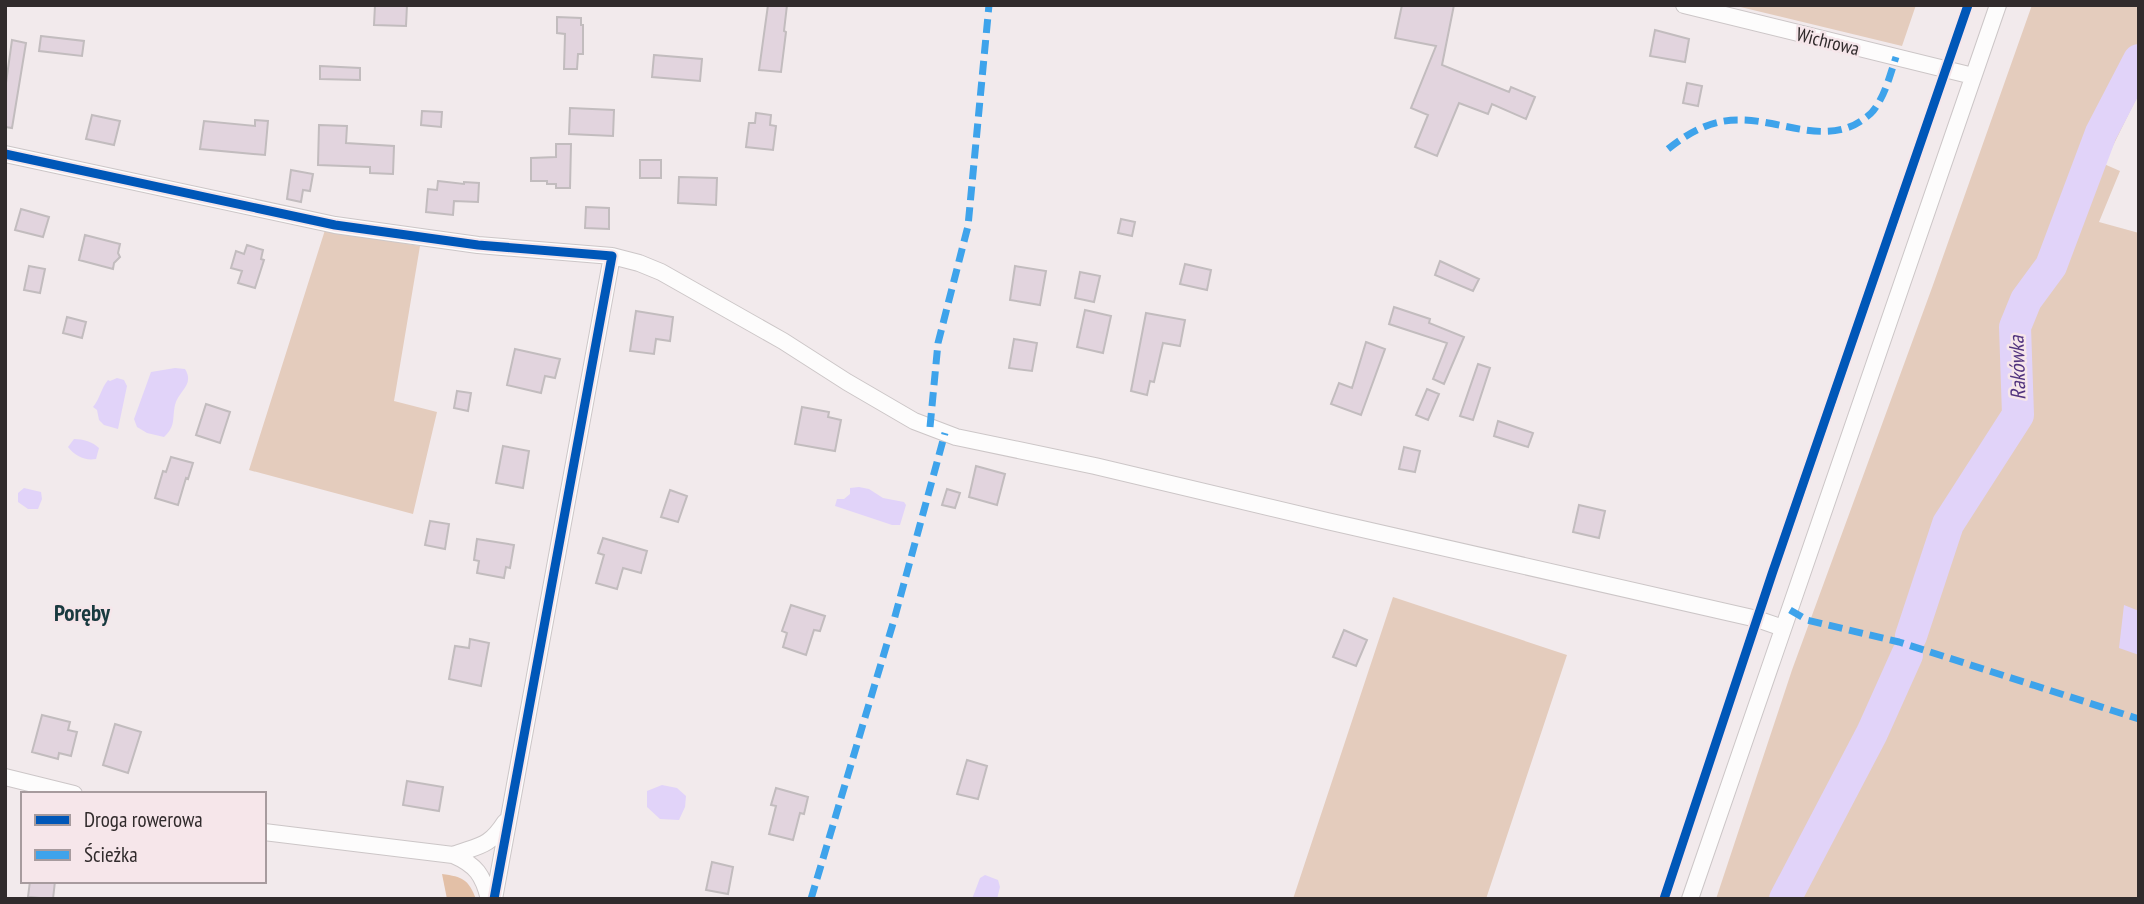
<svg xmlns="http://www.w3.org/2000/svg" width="2144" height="904" font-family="'PT Sans Narrow',sans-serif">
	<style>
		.green { fill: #e4ccbd }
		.forest { fill: #e3c0a7 }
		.water { fill: #e1d3f9 }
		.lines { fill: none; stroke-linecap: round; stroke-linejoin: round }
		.river { stroke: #e1d3f9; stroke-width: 32 }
		.building { fill: #e2d4de; stroke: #c2bcbe; stroke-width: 2 }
		.minor-casing { stroke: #ccc6c7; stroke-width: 18 }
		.minor { stroke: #fdfcfc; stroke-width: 16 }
		.quiet { stroke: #3ea3eb; stroke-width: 7; stroke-dasharray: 14 7; stroke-linecap: butt }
		.cycleway-casing { stroke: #f6e6ea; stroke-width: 13 }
		.cycleway { stroke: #0057b8; stroke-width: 9 }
		.labels { text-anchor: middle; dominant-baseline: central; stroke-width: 5; stroke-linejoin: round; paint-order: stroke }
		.street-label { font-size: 19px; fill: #312b2c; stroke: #f6e6ea }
		.water-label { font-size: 21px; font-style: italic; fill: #51337e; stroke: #f6e6ea }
		.quarter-label { font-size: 23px; font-weight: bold; fill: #193a3f; stroke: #f6e6ea }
	</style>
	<rect width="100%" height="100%" fill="#f2eaec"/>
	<path class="green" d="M1732 5H1916L1902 46Z
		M2032 5H2139V93L2104 164 2120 171 2099 222 2139 233V899H1716L1792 670 1933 285Z
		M325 230 420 246 394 401 437 412 413 514 249 470Z
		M1393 597 1567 655 1486 899H1293Z"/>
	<path class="forest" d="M442 874C463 877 468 879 476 899H447Z"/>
	<path class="water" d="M175 368 185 369C195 385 178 391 175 405 172 419 176 426 164 437L147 433 137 427 134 419 151 372Z
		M117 378 124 380 127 386 118 429 104 425 99 420 97 410 93 407C100 399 101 388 108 380L110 381Z
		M74 439C83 439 93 442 99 448L96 459C85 461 75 456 68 447Z
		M859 487 869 489 883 498 904 502 906 505 900 525H892L835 506 837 499H844L850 494V488Z
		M24 488 41 492 42 499 38 509H28L18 502V493Z
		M2124 605 2139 611V655L2119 648Z
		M662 785 677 788 686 796 685 807 679 820 660 819 647 807V791Z
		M985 875 998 880 1000 887 997 899H972L980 878Z"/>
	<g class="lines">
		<path class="river" d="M1911 636 1948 524 2018 415 2015 327 2026 300 2051 266 2101 133 2139 60
			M1785 899 1872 733 1907 655"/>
	</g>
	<path class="building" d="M375 5H407L406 26 374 25Z
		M768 5H787L784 31 786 32 781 72 759 70Z
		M1402 5H1454L1442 65 1509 92 1511 87 1535 97 1526 119 1492 104 1488 114 1459 103 1437 156 1415 147 1428 115 1411 108 1436 46 1395 38Z
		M557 17 581 18V25H583V54H578L577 69H564L565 34 557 33Z
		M1655 30 1689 39 1685 62 1650 56Z
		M41 36 84 41 82 56 39 51Z
		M12 40 26 43 12 128 5 127V90Z
		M654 55 702 59 700 81 652 77Z
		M320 66 360 68V80L320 79Z
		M1687 83 1702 86 1698 106 1683 103Z
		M570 108 614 110 613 136 569 134Z
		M422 111 442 112 441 127 421 125Z
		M756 113 771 115 770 125 776 126 773 150 746 147 749 123H755Z
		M92 115 120 121 114 145 86 139Z
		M255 120 268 121 265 155 200 149 204 121 255 126Z
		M319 125 347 126 346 143 394 146 393 174 370 173V167L318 165Z
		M556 144H571L570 188H556V184H547V181H531V158L556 157Z
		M640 160H661V178H640Z
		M291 170 313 174 310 191 303 190 301 202 287 199Z
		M679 177 717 178 716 205 678 203Z
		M438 181 464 184V182L479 183 478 202 454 201 453 215 426 212 428 189 437 190Z
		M586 207 609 208V229L585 228Z
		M21 209 49 217 43 237 15 230Z
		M1121 219 1135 222 1132 236 1118 233Z
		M85 235 120 244 118 253 120 257 114 263 113 269 79 260Z
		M247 245 263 250 261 259 264 260 255 288 238 283 242 271 231 268 236 251 244 254Z
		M1440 261 1479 279 1473 291 1435 275Z
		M1185 264 1211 270 1207 290 1180 284Z
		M29 266 45 269 40 293 24 290Z
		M1015 266 1046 271 1040 305 1010 300Z
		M1080 272 1100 276 1094 302 1075 298Z
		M1394 307 1430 319 1429 323 1464 337 1444 384 1433 379 1447 343 1389 324Z
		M1085 310 1111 316 1103 353 1077 347Z
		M636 311 673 317 670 341 656 339 654 354 630 351Z
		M1146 313 1185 320 1180 346 1163 343 1154 382 1150 381 1147 395 1131 391Z
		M67 317 86 322 82 338 63 333Z
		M1014 339 1037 343 1032 371 1009 368Z
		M1366 342 1385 349 1361 415 1331 404 1339 383 1352 388Z
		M515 349 560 359 555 378 545 376 541 393 507 385Z
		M1478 364 1490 368 1473 420 1460 416Z
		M1427 389 1439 394 1428 420 1416 415Z
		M457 391 471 393 468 411 454 408Z
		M206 404 230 412 220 443 196 435Z
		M802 407 829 412 828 417 841 420 835 451 795 444Z
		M1498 421 1533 433 1528 447 1494 436Z
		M503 446 529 451 523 488 496 483Z
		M1404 447 1420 451 1415 472 1399 469Z
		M171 457 193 463 188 479 186 478 178 505 155 498 163 471 166 472Z
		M976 466 1005 474 997 505 969 497Z
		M947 489 960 493 955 508 942 505Z
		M670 490 687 496 678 522 661 517Z
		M1579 505 1605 511 1599 538 1573 532Z
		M430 521 449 524 445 549 425 545Z
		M603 538 647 551 641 573 623 568 617 589 596 583 604 555 598 553Z
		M477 539 514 545 510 568 506 567 504 578 477 573 479 561 474 560Z
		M791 605 825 616 820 631 814 630 806 655 783 647 787 633 782 631Z
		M1344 630 1367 640 1356 666 1333 657Z
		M470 639 489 643 481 686 449 679 455 646 469 648Z
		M42 715 70 722 68 730 77 732 71 756 59 753 58 759 32 752Z
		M115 724 141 732 128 773 103 765Z
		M967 760 987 766 978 799 957 794Z
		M407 781 443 787 439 811 403 805Z
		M776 788 808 797 804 814 800 813 793 840 769 834 776 806 771 805Z
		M712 862 733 867 728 894 706 890Z
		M30 881H55L53 899 28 897Z"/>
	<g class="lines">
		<g class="minor-casing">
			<path id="minor" d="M1684 5 1973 76
				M5 154 335 225 478 245 612 256 494 899
				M612 256 639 263 661 272 783 341 847 382 914 421 956 437 1095 466 1327 521 1757 619 1783 628
				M5 777 74 794
				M264 832 453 855C476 865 483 875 489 899
				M453 855C480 845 489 847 505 822
				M1690 899 1998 5"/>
		</g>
		<use href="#minor" class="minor"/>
		<path class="quiet" d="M1668 149C1689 132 1713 119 1741 120 1780 120 1825 145 1861 121 1865 118 1870 115 1873 111 1885 96 1890 75 1896 57
			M930 427 938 343 968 226 989 5
			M1790 610 1807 620 1899 642 2139 719
			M811 899 894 620 945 433"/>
		<g class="cycleway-casing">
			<path id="cycleway" d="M5 154 335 225 478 245 612 256 494 899
				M1664 899 1772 574 1968 5"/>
		</g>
		<use href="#cycleway" class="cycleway"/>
	</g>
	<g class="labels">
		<g class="street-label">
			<text transform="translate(1828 41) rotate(14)">Wichrowa</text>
		</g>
		<g class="water-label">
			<text transform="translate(2017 368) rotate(-92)">Rakówka</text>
		</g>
		<g class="quarter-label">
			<text x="82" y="612">Poręby</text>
		</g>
	</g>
	<rect width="2144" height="904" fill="none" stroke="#312b2c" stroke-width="14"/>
	<rect x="21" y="792" width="245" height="91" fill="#f6e6ea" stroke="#a79b9e" stroke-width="2"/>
	<rect x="35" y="815" width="35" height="10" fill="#0057b8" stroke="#a79b9e" stroke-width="2"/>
	<text x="84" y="827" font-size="21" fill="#312b2c">Droga rowerowa</text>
	<rect x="35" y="850" width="35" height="10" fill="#3ea3eb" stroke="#a79b9e" stroke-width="2"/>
	<text x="84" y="862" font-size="21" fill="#312b2c">Ścieżka</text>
</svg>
